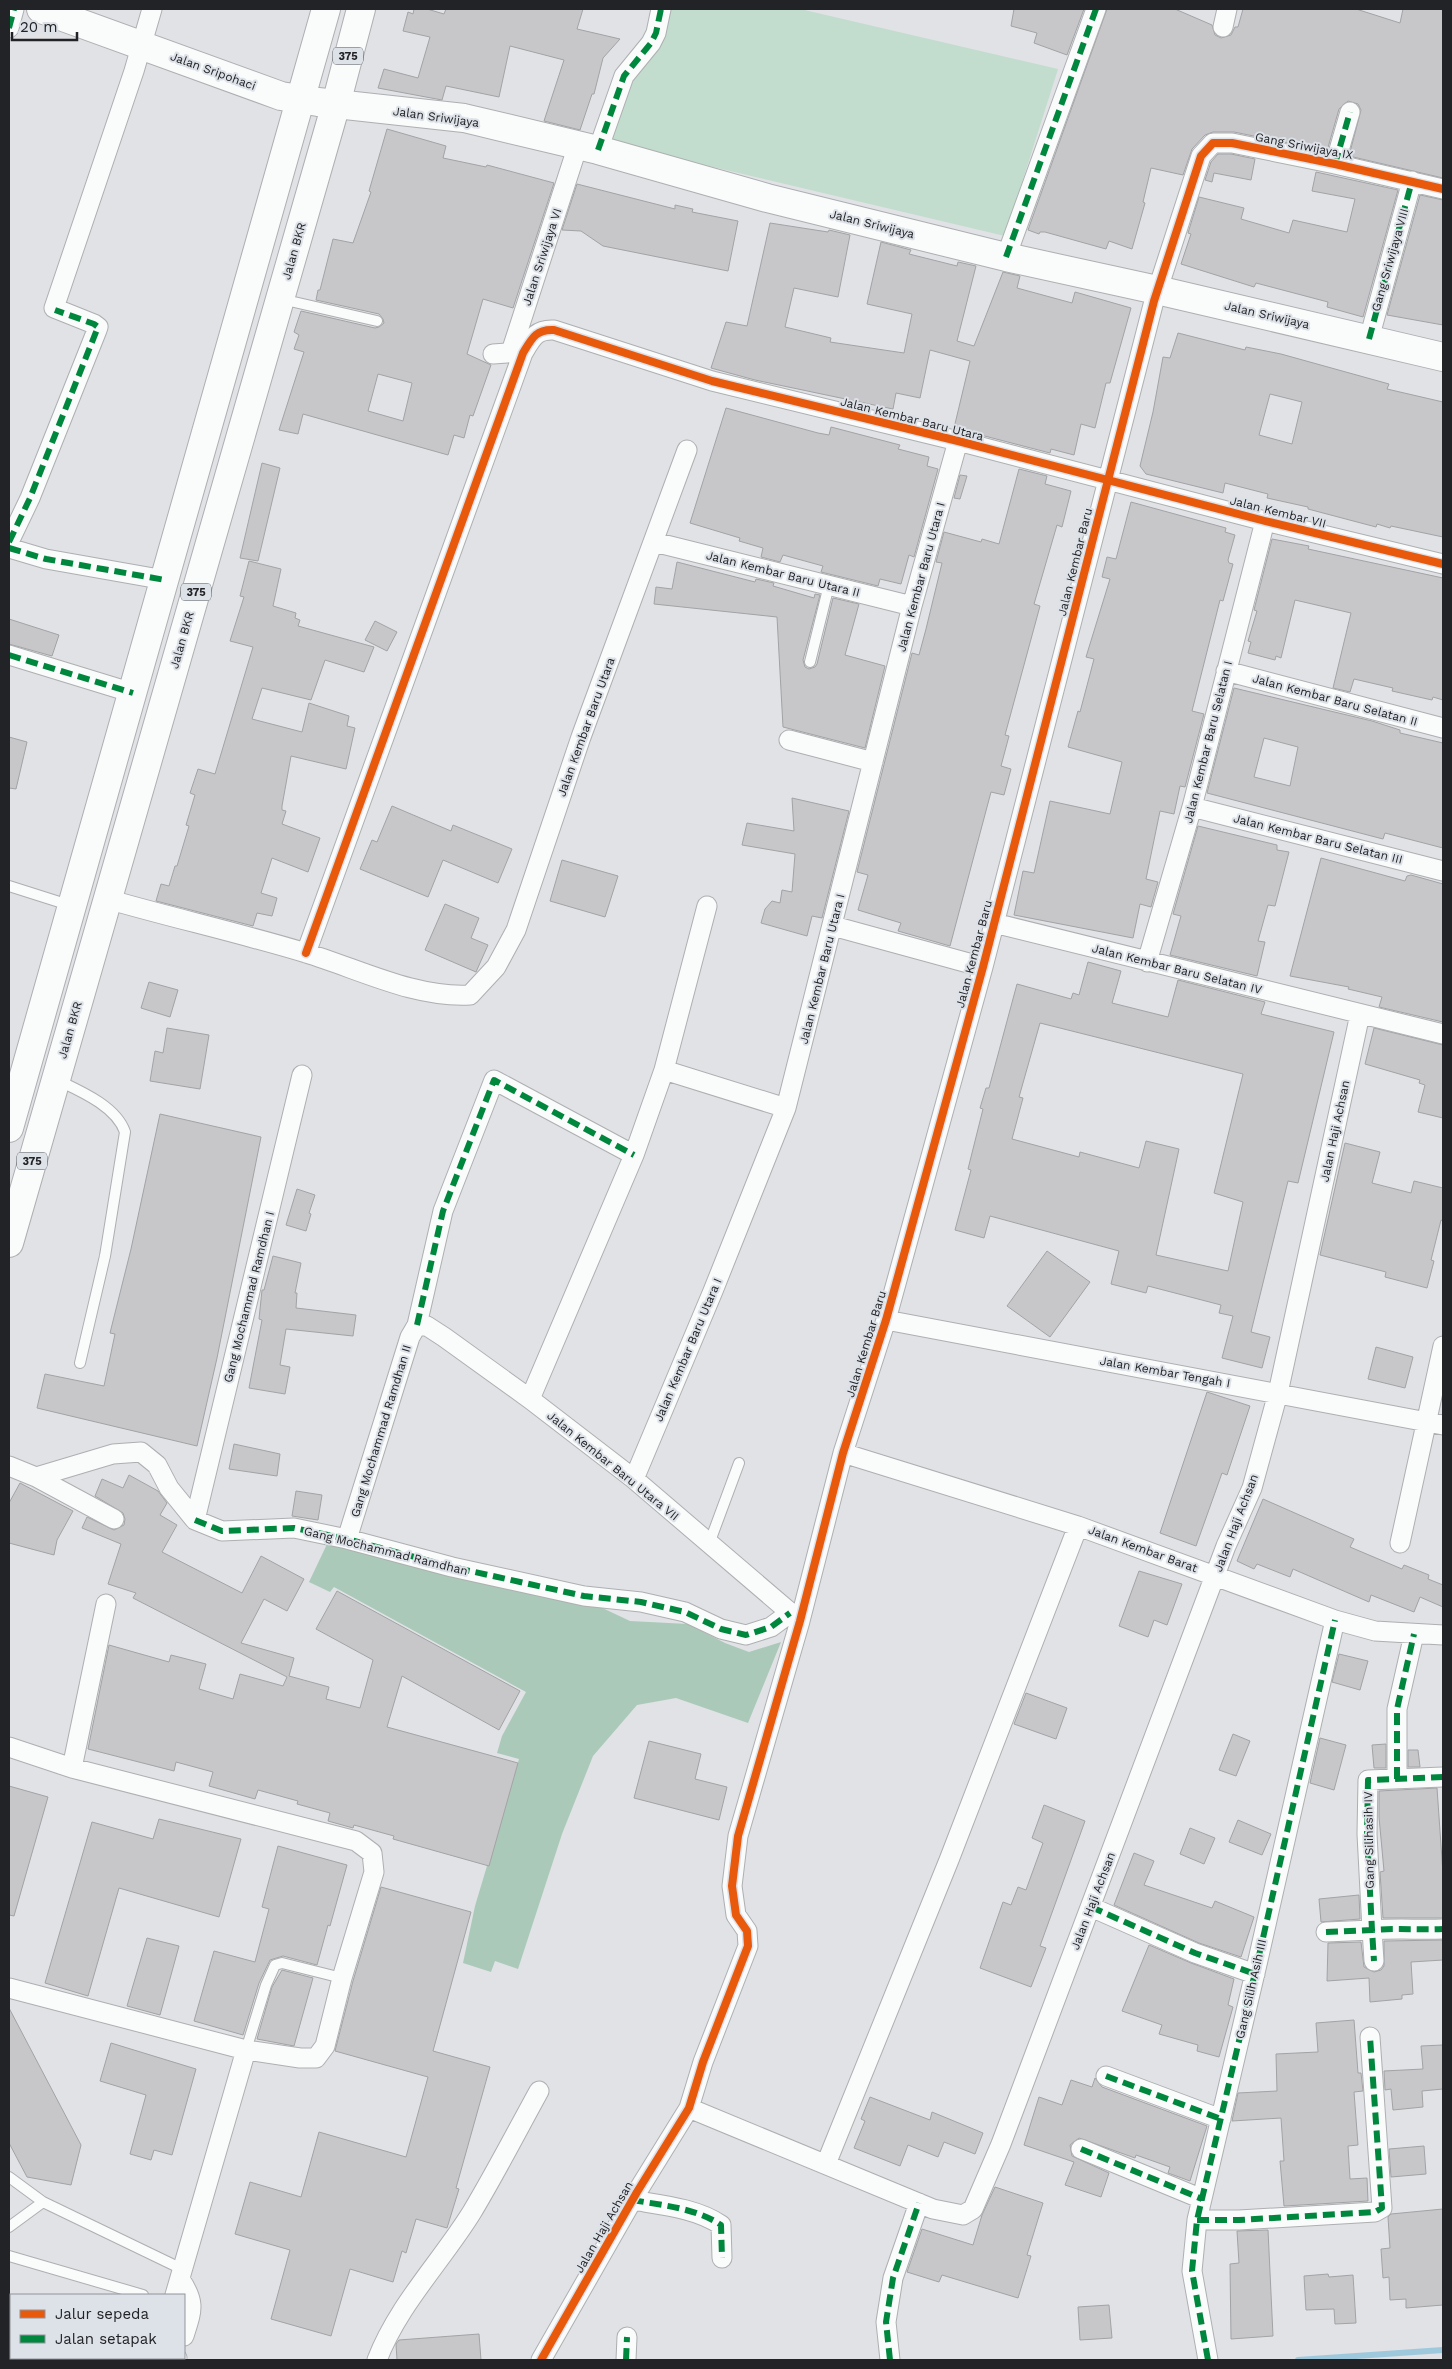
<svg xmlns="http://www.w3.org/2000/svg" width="1452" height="2369" font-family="'Work Sans',sans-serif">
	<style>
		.green { fill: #c2dccd }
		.forest { fill: #abc9b8 }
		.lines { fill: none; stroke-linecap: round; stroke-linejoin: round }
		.stream { stroke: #9ec9dc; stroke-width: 6 }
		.building { fill: #c7c7ca; stroke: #a2a3a5; fill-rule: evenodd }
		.lane-casing { stroke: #adafb1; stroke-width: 12 }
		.street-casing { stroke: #adafb1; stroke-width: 21 }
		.secondary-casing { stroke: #adafb1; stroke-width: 30 }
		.primary-casing { stroke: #adafb1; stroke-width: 30 }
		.lane { stroke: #fafbfb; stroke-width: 10 }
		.street { stroke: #fafbfb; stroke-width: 19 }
		.secondary { stroke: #fafbfb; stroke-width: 28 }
		.primary { stroke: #fafbfb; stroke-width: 28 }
		.quiet { stroke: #00873e; stroke-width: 6; stroke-dasharray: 12 6; stroke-linecap: butt }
		.cycleway-casing { stroke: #dde1e8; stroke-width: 11 }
		.cycleway { stroke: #e8590c; stroke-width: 8 }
		.labels { text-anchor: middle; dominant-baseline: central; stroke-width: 4; stroke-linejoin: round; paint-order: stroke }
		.shield { fill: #dde1e8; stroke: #5a5c60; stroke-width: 1 }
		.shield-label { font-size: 11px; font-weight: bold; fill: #222326 }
		.street-label { font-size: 12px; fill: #222326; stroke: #dde1e8 }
	</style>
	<rect width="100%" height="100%" fill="#e0e2e5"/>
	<path class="green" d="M669 9H800L1058 69 1005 236 608 142 632 75Z"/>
	<path class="forest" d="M328 1542 596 1605 630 1621 688 1624 725 1643 749 1652 781 1642 748 1723 676 1698 637 1705 593 1756 562 1834 518 1969 495 1961 491 1972 463 1963 475 1906 519 1759 497 1753 502 1736 526 1692 334 1587 330 1592 309 1582Z
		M9 2337 11 2338V2358H144V2360H9Z"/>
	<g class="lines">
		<path class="stream" d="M1298 2360 1443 2350"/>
	</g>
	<path class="building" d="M414 9H427L444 14 446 9H583L577 29 620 39 603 58 594 94H592L580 130 544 121 564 60 510 46 499 97 446 86 442 100 378 88 384 69 418 78 430 37 403 31 408 12 413 14Z
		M1014 9H1084L1067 55 1034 43 1037 33 1011 26Z
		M1107 9H1175L1212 25 1215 35 1221 38 1231 35 1235 27H1238L1243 9H1356L1400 23 1403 9H1443V178L1349 156 1361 110 1358 104 1348 101 1339 109 1327 151 1234 132H1213L1205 135 1192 149 1183 175 1151 168 1143 202 1145 203 1132 249 1109 241 1106 249 1045 232H1040L1039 234 1028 230Z
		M387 129 446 146 443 158 486 167 487 165 554 183 513 308 483 299 467 354 491 365 473 416 470 415 464 438 454 435 448 455 303 414 298 434 279 430 304 352 294 349 299 335 294 332 301 311 375 328 379 327 384 323 383 319 379 314 316 300 318 290H320L333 239 353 243 371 192 369 191ZM378 374 412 383 403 421 368 411Z
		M1218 154H1231L1255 159 1251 180 1214 173 1212 182 1205 180 1211 162Z
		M1316 172 1398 190 1363 317 1327 307 1328 302 1256 283 1254 287 1181 264 1191 234 1188 233 1199 197 1244 208 1241 219 1289 233 1293 220 1347 232 1355 199 1312 191Z
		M577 184 675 209V205L693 209 692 212 738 221 728 271 603 246 581 231 562 230Z
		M1420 195 1443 200V325L1387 315Z
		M770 223 828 232 829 230 850 235 838 297 794 288 785 327 831 338 830 342 904 353 912 314 867 304 881 242 911 250 909 254 957 266 958 262 976 266 957 341 974 346 1003 272 1020 276 1017 288 1072 303 1075 292 1131 308 1110 383H1106L1095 428 1081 424 1074 455 1051 449 1050 453 954 428 970 361 930 350 920 398 896 393 893 409 755 380 711 368 726 322 747 326Z
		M1178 333 1245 350 1246 347 1281 354 1389 384 1387 389 1443 402V537L1391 526 1390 528 1377 524 1376 527 1308 509V507L1267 498 1268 494 1225 483 1223 493 1146 474 1140 466 1153 412 1163 357 1170 358ZM1270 394 1302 402 1292 444 1259 435Z
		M726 408 818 433 829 435 831 427 900 445 898 449 929 457 927 466 938 469 914 557 909 555 901 584 880 579 878 586 821 572 823 566 783 555 780 562 761 557 763 548 739 541 740 538 690 523Z
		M262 463 280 468 258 561 240 558Z
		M1019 469 1047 476 1045 484 1071 491 1062 527 1057 525 1034 604 1040 606 1005 735 1009 736 1001 766 1011 769 1004 795 991 792 950 946 898 931 901 923 858 910 868 875 857 872 912 653 919 655 926 629 942 563 936 562 944 532 981 542 982 539 999 544Z
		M960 475 967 476 960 499 954 498Z
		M1131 502 1226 528 1225 532 1235 535 1228 560 1229 563 1233 564 1223 601 1220 600 1192 711 1204 714 1185 787 1180 786 1174 814 1160 811 1146 879 1158 882 1151 907 1140 904 1133 938 1014 915 1023 871 1034 873 1050 801 1110 814 1122 762 1068 747 1078 711 1080 712 1094 659 1086 657 1110 579 1102 577 1107 557 1116 559Z
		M1272 539 1309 546 1308 549 1443 578V700L1433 697 1432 700 1392 691 1393 688 1354 679 1350 692 1333 688 1351 613 1295 600 1281 658 1276 656 1275 660 1248 653 1251 642 1248 641 1257 611 1254 610Z
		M249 561 281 569 273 606 296 613 295 618 300 620 298 626 374 647 364 672 325 660 311 700 262 688 252 719 302 732 309 703 349 716 347 726 355 728 346 769 291 756 282 806V810L286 811 282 824 320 838 308 872 272 858 261 893 277 898 272 916 257 913 253 926 156 901 161 884 169 886 175 866H177L189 826 186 825 195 795 190 793 198 769 215 774 253 647 230 641 244 597 240 596Z
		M677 562 755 582 756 579 774 583 773 586 814 598 815 594 820 595 803 660 805 667 809 669 815 667 817 664 833 598 859 604 845 655 885 666 865 748 783 727 777 617 654 604 656 587 672 589Z
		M9 619 59 635 52 656 9 644Z
		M375 621 397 632 387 651 365 640Z
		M1234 688 1372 721 1400 730V733L1443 743V848L1385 833 1383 839 1207 793ZM1264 738 1298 747 1290 786 1254 777Z
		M9 737 27 742 16 789 9 788Z
		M792 798 849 811 822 918 812 916 807 936 761 923 765 909 772 901 780 903 782 890 792 892 795 854 742 845 747 823 794 831Z
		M392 806 451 831 453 825 512 849 498 883 443 860 428 897 360 869 372 840 377 842Z
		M1198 826 1277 845V850L1289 852 1275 906 1268 905 1258 941 1265 942 1257 976 1170 955 1181 916 1173 914Z
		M1321 858 1405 881 1407 876 1411 875 1443 884V1022L1379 1007 1382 997 1348 989 1349 987 1290 976Z
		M562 860 618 876 605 917 550 901Z
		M445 904 479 918 471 938 488 945 476 972 425 950Z
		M1088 962 1121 971 1112 1003 1168 1017 1178 980 1265 1002 1261 1014 1334 1032 1298 1183 1288 1181 1251 1332 1270 1337 1262 1368 1222 1358 1233 1316 1219 1313 1221 1305 1148 1286 1146 1293 1111 1284 1119 1251 990 1216 984 1238 955 1230 971 1170 968 1169 983 1109 980 1108 986 1088H989L1017 984 1071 999 1073 993 1079 995ZM1040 1023 1243 1074 1214 1193 1243 1202 1228 1271 1156 1255 1179 1149 1146 1141 1139 1168 1080 1152 1079 1157 1012 1139 1023 1098 1019 1097Z
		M149 982 178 990 170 1017 141 1008Z
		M167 1028 209 1035 200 1089 150 1081 155 1051 163 1053Z
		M1374 1028 1443 1045V1118L1418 1112 1425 1085 1419 1083 1420 1080 1365 1064Z
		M160 1114 261 1137 217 1358 197 1446 37 1408 45 1374 104 1386 115 1334 110 1333 131 1249Z
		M1345 1143 1380 1152 1372 1183 1411 1193 1414 1181 1443 1188V1221L1441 1220 1431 1260 1434 1261 1427 1288 1385 1277 1386 1272 1320 1255Z
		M297 1189 315 1195 309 1213 311 1214 306 1231 286 1225Z
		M1047 1251 1090 1282 1050 1337 1007 1306Z
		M273 1256 301 1263 295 1293H297L296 1308 356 1315 353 1336 286 1329 280 1365 290 1367 285 1394 249 1388 262 1320 259 1319 262 1290H264Z
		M1376 1347 1413 1357 1405 1388 1368 1379Z
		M1207 1392 1250 1406 1227 1475 1222 1473 1196 1546 1160 1533Z
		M234 1444 280 1454 277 1476 229 1469Z
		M129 1475 158 1491 167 1503 160 1515 177 1525 162 1552 242 1593 261 1556 304 1579 287 1611 264 1599 241 1643 294 1658 289 1676 329 1687 326 1699 360 1708 373 1660 316 1629 337 1591 520 1691 499 1730 402 1676 387 1727 518 1763 489 1866 393 1839 394 1836 354 1825 353 1828 328 1821 330 1813 297 1804 298 1801 258 1790 255 1799 209 1786 213 1772 176 1762 174 1771 88 1749 109 1645 169 1662 171 1655 206 1664 199 1689 233 1699 240 1674 283 1686 287 1677 133 1598 136 1593 108 1584 121 1544 82 1528 87 1517 114 1530 124 1525 125 1519 123 1513 95 1496 102 1479 123 1488Z
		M20 1483 73 1511 57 1540 54 1555 9 1543V1503Z
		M296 1491 322 1495 318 1520 292 1516Z
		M1263 1499 1354 1539 1350 1547 1402 1569 1404 1565 1429 1575 1428 1579 1443 1585V1607L1420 1597 1414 1612 1371 1595 1369 1602 1293 1569 1290 1577 1257 1564 1254 1569 1237 1561Z
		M1139 1571 1182 1584 1167 1625 1154 1620 1148 1637 1119 1626Z
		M1339 1654 1368 1661 1360 1690 1332 1682Z
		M1026 1693 1067 1708 1056 1739 1014 1724Z
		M1233 1734 1250 1741 1236 1776 1219 1770Z
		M1320 1738 1346 1745 1334 1790 1310 1783Z
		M649 1741 701 1754 695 1779 727 1787 719 1820 634 1798Z
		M1386 1744V1768H1374L1372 1745Z
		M1408 1750H1418L1420 1767H1408Z
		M9 1786 48 1797 14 1916 9 1915Z
		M1437 1788 1443 1874V1918H1383L1380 1872 1384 1871 1379 1817V1791Z
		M1044 1805 1085 1821 1040 1946 1046 1948 1031 1987 980 1968 1003 1902 1011 1905 1018 1887 1026 1890 1043 1843 1032 1838Z
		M159 1819 241 1839 219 1917 119 1888 88 1996 45 1983 92 1822 153 1839Z
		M1238 1820 1271 1834 1262 1855 1229 1842Z
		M1190 1828 1215 1838 1204 1864 1180 1854Z
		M278 1846 347 1865 330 1926 328 1925 317 1965 283 1956 270 1960 259 1983 243 2035 194 2021 214 1951 255 1962 269 1909 262 1907Z
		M1134 1853 1154 1861 1144 1885 1212 1908 1215 1901 1254 1917 1241 1957 1199 1943 1114 1905Z
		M381 1887 471 1912 433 2051 490 2067 456 2188 459 2189 447 2228 416 2219 406 2253 402 2251 393 2282 350 2269 331 2336 271 2319 290 2250 235 2234 250 2182 301 2197 319 2132 406 2157 428 2077 335 2051 353 1981Z
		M1359 1895 1360 1919 1321 1922 1319 1899Z
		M147 1938 179 1946 160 2015 127 2006Z
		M1443 1940V1960L1411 1962 1413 1994 1402 1995V1999L1370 2002 1369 1978 1327 1981 1328 1943 1361 1942 1364 1967 1374 1972 1381 1970 1384 1966V1941Z
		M1149 1945 1191 1963 1234 1979 1228 2005 1233 2007 1219 2057 1197 2051 1198 2045 1159 2034 1162 2025 1122 2011Z
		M282 1970 313 1978 294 2046 257 2039 272 1987Z
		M9 2008 81 2145 71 2185 27 2177 9 2143Z
		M1354 2020 1358 2073H1361L1363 2091 1354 2092 1358 2145 1348 2146 1350 2179 1367 2178 1368 2201 1284 2206 1280 2161H1284L1281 2118 1232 2121 1238 2093 1277 2091 1276 2054 1318 2052 1316 2023Z
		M111 2043 196 2069 172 2155 154 2150 151 2160 130 2154 146 2095 100 2081Z
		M1443 2045V2089L1422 2091 1423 2107 1393 2110 1391 2089 1385 2090 1384 2071 1423 2069 1421 2046Z
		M1095 2078 1102 2087 1207 2126 1190 2181 1168 2173 1170 2167 1136 2155 1135 2158 1079 2138 1070 2145 1072 2156 1109 2173 1101 2197 1065 2185 1074 2162 1024 2145 1039 2097 1062 2105 1071 2080 1092 2087Z
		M870 2097 930 2120 932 2112 983 2133 975 2154 944 2142 938 2157 908 2145 900 2166 854 2148 865 2121 861 2119Z
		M1424 2146 1426 2174 1391 2177 1389 2149Z
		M995 2187 1043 2203 1027 2255 1031 2256 1018 2298 942 2275 939 2282 907 2272 922 2229 973 2245 982 2215Z
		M1443 2209V2305L1406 2308V2299L1390 2300 1389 2277 1383 2278 1381 2249 1390 2248 1388 2217 1391 2214Z
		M1268 2230 1273 2336 1231 2339 1230 2264 1239 2263 1237 2231Z
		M1328 2274 1329 2277 1353 2275 1356 2323 1335 2324 1334 2309 1306 2310 1304 2276Z
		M1109 2305 1112 2338 1080 2340 1078 2307Z
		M479 2334 481 2360H397L396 2344 399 2340Z"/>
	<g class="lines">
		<g class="lane-casing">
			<path id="lane" d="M281 299 377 321
				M810 662 829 585
				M9 886 72 906
				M57 1080C80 1091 116 1106 125 1132L105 1256 80 1363
				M709 1544 739 1463
				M246 2050 266 1985 275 1965 282 1963 342 1978
				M9 2177 43 2202 182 2269
				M9 2227 43 2202
				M9 2256 143 2295
				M9 2311H11"/>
		</g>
		<g class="street-casing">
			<path id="street" d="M1223 27 1227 9
				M9 28 14 9
				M598 150 624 76 651 43 656 33 661 9
				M1335 164 1350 112
				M1006 257 1096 9
				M1369 339 1412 181
				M493 354 507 353 512 349 578 145
				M9 542 30 498 97 330 98 327 94 324 54 308 134 71 152 9
				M654 542 912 606
				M9 548 46 559 165 580
				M9 655 133 693
				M1226 671 1443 728
				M789 740 873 762
				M1192 807 1443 871
				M107 899C173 918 240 933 306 953 359 969 414 998 470 995L496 967 516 930 581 737 687 450
				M994 923 1443 1034
				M833 926 983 967
				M306 953 523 353C532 338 536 329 554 330L712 381 958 441 1265 521 1443 564
				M1147 962 1192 807 1265 521
				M664 1070 786 1108
				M886 1320 1443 1425
				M417 1325 427 1326 444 1337 530 1399 634 1479 799 1620
				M530 1399 634 1155 664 1070 707 906
				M843 1453 1078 1526 1335 1620 1375 1631 1443 1635
				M9 1466 36 1477 113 1454 141 1452 157 1465 169 1488 195 1520 222 1531 294 1528 347 1539 452 1567 584 1596 641 1602 685 1612 721 1629 746 1635 771 1627 790 1613
				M36 1477 114 1519
				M634 1479 713 1291 786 1108 912 606 958 441
				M195 1520 302 1075
				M347 1539 410 1337 417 1325 443 1211 494 1080 634 1155
				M1400 1543 1443 1346
				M9 1747 72 1768 356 1841 372 1853 374 1872 342 1978 325 2046 316 2058H300L246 2050 9 1988
				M72 1768 106 1604
				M1443 1777 1368 1780 1367 1834 1372 1930C1397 1928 1419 1930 1443 1929
				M1397 1779V1709L1414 1634
				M1091 1907 1195 1953 1255 1974
				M1326 1932 1372 1930 1374 1961
				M1106 2076 1221 2119
				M689 2108 933 2209 963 2215 973 2209 1001 2144 1226 1546 1252 1488 1278 1393 1360 1014
				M1081 2149 1202 2199
				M826 2164 949 1860 1078 1526
				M632 2200C661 2205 696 2208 721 2225L722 2258
				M1197 2220H1239L1375 2212 1382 2208 1370 2037
				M180 2279C196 2303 192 2310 184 2336
				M175 2295 246 2050
				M153 2360 154 2358
				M176 2360 177 2358
				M377 2360C398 2305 441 2262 472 2212 496 2172 517 2131 539 2091
				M541 2360 637 2192 689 2108 703 2062 748 1946 747 1931 736 1915 732 1886 738 1836 800 1621 843 1453 886 1320 983 967 1154 301 1201 156 1213 143H1232L1335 164 1443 189
				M626 2360 627 2337
				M890 2360 886 2322 893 2278 919 2203
				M1208 2360 1192 2271 1197 2220 1258 1960 1335 1620"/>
		</g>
		<g class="secondary-casing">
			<path id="secondary" d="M41 9 281 96 318 102 464 118 598 150 767 198 1006 257 1157 290 1443 357"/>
		</g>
		<g class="primary-casing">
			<path id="primary" d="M9 1128 326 9
				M9 1243 336 104 361 9"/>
		</g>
		<use href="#lane" class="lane"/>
		<use href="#street" class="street"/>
		<use href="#secondary" class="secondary"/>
		<use href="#primary" class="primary"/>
		<path class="quiet" d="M9 28 14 9
			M598 150 624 76 651 43 656 33 661 9
			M1335 164 1350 112
			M1006 257 1096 9
			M1369 339 1412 181
			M9 542 30 498 98 327 94 324 55 310
			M9 548 46 559 165 580
			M9 655 133 693
			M417 1325 443 1211 494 1080 634 1155
			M195 1520 222 1531 294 1528 347 1539 452 1567 584 1596 641 1602 685 1612 721 1629 746 1635 771 1627 790 1613
			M1443 1777 1368 1780 1367 1834 1372 1930C1397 1928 1419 1930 1443 1929
			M1397 1779V1709L1414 1634
			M1091 1907 1195 1953 1255 1974
			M1326 1932 1372 1930 1374 1961
			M1106 2076 1221 2119
			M1081 2149 1202 2199
			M632 2200C661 2205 696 2208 721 2225L722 2258
			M1197 2220H1239L1375 2212 1382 2208 1370 2037
			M626 2360 627 2337
			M890 2360 886 2322 893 2278 919 2203
			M1208 2360 1192 2271 1197 2220 1258 1960 1335 1620"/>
		<g class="cycleway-casing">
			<path id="cycleway" d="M306 953 523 353C532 338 536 329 554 330L712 381 958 441 1265 521 1443 564
				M541 2360 637 2192 689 2108 703 2062 748 1946 747 1931 736 1915 732 1886 738 1836 800 1621 843 1453 886 1320 983 967 1154 301 1201 156 1213 143H1232L1335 164 1443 189"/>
		</g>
		<use href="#cycleway" class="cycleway"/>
	</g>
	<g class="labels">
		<g class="shield">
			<rect x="333" y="47.5" width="30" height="17" rx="4"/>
			<rect x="181" y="583.5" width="30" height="17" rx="4"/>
			<rect x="17" y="1152.5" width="30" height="17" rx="4"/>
		</g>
		<g class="shield-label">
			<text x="348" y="56">375</text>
			<text x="196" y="592">375</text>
			<text x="32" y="1161">375</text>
		</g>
		<g class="street-label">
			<text transform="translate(213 71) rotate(20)">Jalan Sripohaci</text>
			<text transform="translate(436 117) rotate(8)">Jalan Sriwijaya</text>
			<text transform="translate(1304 146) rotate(11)">Gang Sriwijaya IX</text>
			<text transform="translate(872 224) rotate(14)">Jalan Sriwijaya</text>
			<text transform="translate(294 251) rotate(-74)">Jalan BKR</text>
			<text transform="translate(542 257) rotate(-72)">Jalan Sriwijaya VI</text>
			<text transform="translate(1390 260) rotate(-74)">Gang Sriwijaya VIII</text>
			<text transform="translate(1267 315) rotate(13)">Jalan Sriwijaya</text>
			<text transform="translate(912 419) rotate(14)">Jalan Kembar Baru Utara</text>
			<text transform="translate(1278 512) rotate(14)">Jalan Kembar VII</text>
			<text transform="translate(1075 562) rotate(-76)">Jalan Kembar Baru</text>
			<text transform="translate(783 574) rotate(14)">Jalan Kembar Baru Utara II</text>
			<text transform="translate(921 577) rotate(-75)">Jalan Kembar Baru Utara I</text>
			<text transform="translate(182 640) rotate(-74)">Jalan BKR</text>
			<text transform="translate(1335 700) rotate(15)">Jalan Kembar Baru Selatan II</text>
			<text transform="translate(586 727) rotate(-70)">Jalan Kembar Baru Utara</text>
			<text transform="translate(1208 742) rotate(-76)">Jalan Kembar Baru Selatan I</text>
			<text transform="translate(1318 839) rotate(14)">Jalan Kembar Baru Selatan III</text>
			<text transform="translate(974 954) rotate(-75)">Jalan Kembar Baru</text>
			<text transform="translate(822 969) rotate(-76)">Jalan Kembar Baru Utara I</text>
			<text transform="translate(1177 969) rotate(14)">Jalan Kembar Baru Selatan IV</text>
			<text transform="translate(70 1030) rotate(-74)">Jalan BKR</text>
			<text transform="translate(1335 1131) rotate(-78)">Jalan Haji Achsan</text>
			<text transform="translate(249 1297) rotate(-76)">Gang Mochammad Ramdhan I</text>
			<text transform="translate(866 1344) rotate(-73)">Jalan Kembar Baru</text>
			<text transform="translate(688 1350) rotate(-67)">Jalan Kembar Baru Utara I</text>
			<text transform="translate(1165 1372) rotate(10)">Jalan Kembar Tengah I</text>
			<text transform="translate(381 1431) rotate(-73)">Gang Mochammad Ramdhan II</text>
			<text transform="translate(613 1466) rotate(39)">Jalan Kembar Baru Utara VII</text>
			<text transform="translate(1236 1523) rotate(-69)">Jalan Haji Achsan</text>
			<text transform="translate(1143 1549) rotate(20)">Jalan Kembar Barat</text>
			<text transform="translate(386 1551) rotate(14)">Gang Mochammad Ramdhan</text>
			<text transform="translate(1369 1840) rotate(-91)">Gang Silihasih IV</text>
			<text transform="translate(1093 1901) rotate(-69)">Jalan Haji Achsan</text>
			<text transform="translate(1251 1989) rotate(-77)">Gang Silih Asih III</text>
			<text transform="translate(604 2227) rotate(-60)">Jalan Haji Achsan</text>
		</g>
	</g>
	<rect width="1452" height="2369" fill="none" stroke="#222326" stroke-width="20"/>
	<rect x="10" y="2294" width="175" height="65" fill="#dde1e8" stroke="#92959a"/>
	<rect x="20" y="2310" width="25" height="8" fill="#e8590c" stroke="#92959a"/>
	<text x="55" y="2319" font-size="15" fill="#222326">Jalur sepeda</text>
	<rect x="20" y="2335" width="25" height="8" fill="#00873e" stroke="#92959a"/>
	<text x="55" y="2344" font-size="15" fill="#222326">Jalan setapak</text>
	<path d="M12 32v8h65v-8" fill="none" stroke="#222326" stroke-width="2.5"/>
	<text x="20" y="32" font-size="15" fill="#222326" stroke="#dde1e8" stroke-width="4" paint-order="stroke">20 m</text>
</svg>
